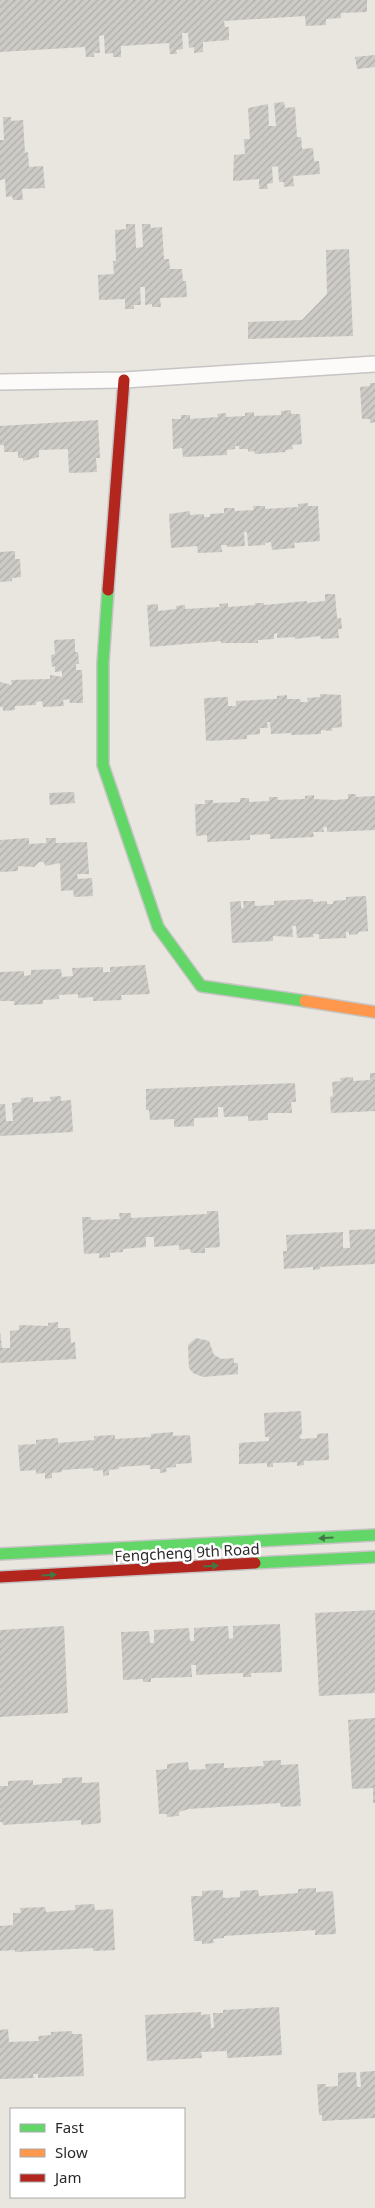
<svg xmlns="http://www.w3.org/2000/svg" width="375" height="2208" font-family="'Noto Sans',sans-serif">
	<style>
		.building { fill: url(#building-hatch) }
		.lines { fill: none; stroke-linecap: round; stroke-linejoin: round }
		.street-casing { stroke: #c6c4c5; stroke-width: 18 }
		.fast-casing { stroke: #c6c4c5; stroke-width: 14 }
		.slow-casing { stroke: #c6c4c5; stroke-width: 14 }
		.jam-casing { stroke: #c6c4c5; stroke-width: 14 }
		.street { stroke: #fcfbfa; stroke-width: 15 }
		.fast { stroke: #63d668; stroke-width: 11 }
		.slow { stroke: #ff974d; stroke-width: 11 }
		.jam { stroke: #b3261e; stroke-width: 11 }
		.oneway { fill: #447746 }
		.labels { text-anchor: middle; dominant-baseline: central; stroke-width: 5; stroke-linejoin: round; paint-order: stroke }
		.street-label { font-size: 15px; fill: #2a2a2a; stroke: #fff }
	</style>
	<defs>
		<pattern id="building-hatch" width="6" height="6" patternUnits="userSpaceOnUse" patternTransform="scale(1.25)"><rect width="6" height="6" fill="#cdcbc6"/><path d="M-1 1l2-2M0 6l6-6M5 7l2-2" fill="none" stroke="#b0aeaa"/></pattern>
	</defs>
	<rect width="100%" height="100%" fill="#e9e5df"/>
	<path class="building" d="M0 0H367V12L341 13V18L326 19V25L306 26 305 16 224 21 225 27H229V40L203 42V52L194 53V47L189 48 188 33H182L183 49 176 50 177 54H170L169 43 121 46V57H113V53L105 54 104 35 99 36 100 53H94V57H86L85 47 0 52Z
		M375 55V67L357 69 355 57Z
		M284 102 285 108 295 107 297 137H301L302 149 313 148 314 161H319L320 174 293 176 294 186 284 187V182H279L278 166 272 167 273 183 267 184 268 189H259V179L233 181 234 155 245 154 244 139H250L248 108 268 104 269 126H276L274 103Z
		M3 117H11V121L23 120 25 153 28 152 29 167 43 166 45 188 22 189 23 200H13L12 196 6 197 5 179 0 180V140H4Z
		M126 224H135L136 248 143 247 142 224H150L151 228 162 227 164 259H169L170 269H182L183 281H186L187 297 160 298 161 307H152V304L145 305V287H140L141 305H134V309H125V299L99 300 98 275 114 274 113 261H116L115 230 126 229Z
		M349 249 353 336 248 339V322L302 320 327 294 326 250Z
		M370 383H375V422L370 423V419H362L360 387 370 386Z
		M291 410V414H300L302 444 292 445 293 449 285 450 286 452 255 454 254 451 248 452V449H239V446H235V449L227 450V455L183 457 182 448 173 449 172 419H181V415H190V419L218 417 217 414 226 413V417L245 416V413L254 412V416L281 415V411Z
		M98 420 100 458H96L97 472 69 473 68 449 39 450V457L23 461V458H18V452H4V445H0V426Z
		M308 503V506H318L320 541 294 543 295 548 272 550 271 542 265 543V545L248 546 247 532H244L245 546 227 547V545H221L222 552 198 553 197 546 171 548 169 514 190 511V515L204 514V517H210V514L224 513V508H234L235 511 254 510 253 506H265V509L298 507V504Z
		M15 551V559H20L21 577 12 578V581L0 582V552Z
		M325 594H335L337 618H341L342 629H338L339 638 321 639 320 636 295 639V637L277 638V633L274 634V639L258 640V643H221V641L150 647 147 605 158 604V611L176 609V606L185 605V609L220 607 219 604 228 603V607L255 605V603H264V605L307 601V603L325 601Z
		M75 639V652H78L79 664H76V670H82L83 703H70L69 699 63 700 64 706 43 707 42 701 36 702V705L15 706V710L3 711V707H0V682L12 685 11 680 50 679V675L62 677V671L55 672V666L52 667 51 655 55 654 54 640Z
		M320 694 341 695 342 727 332 728V731L321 730V734L291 735V733L271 734 270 722H267L268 728H260V734L247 735V739L206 741 204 698 228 697V706H236V701L277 699V696L287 695V699H300L301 702H308L307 698 320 697Z
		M74 792 75 803 50 805 49 793Z
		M348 794H356V797L375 796V830L327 832V827H323L324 832H313L314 837 270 839V834L250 835V840L207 842V835L196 836 195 804H205V800H213V803L240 802V798H249V802L269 801V797H278V800L305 799V796L314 795V799L335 800 348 799Z
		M29 838V844L46 843V838H56V843L87 842 89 874H77L78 879 92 878 93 896 74 897 73 890 61 891 60 863 45 866 44 862H39L34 867 18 866V871L0 872V840Z
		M366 896 368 931 358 932V934L349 935V932H346V938L319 939V934H313L314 937 297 938 296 926H292L293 937 273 936V941L232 943 230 902 241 901V908H244L243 901H255V906L274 905V901L313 899V902L327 901V904H333V901L346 900V897Z
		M145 965 150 994 121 995 122 1000 93 1001V997L78 998V994L59 995V999L43 1000V1004L14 1005V1001H0V972L24 971V976L31 975V970L61 969 62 977 73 976 72 968 103 967V972H110V967Z
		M370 1073H375V1111L331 1113 330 1097 333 1096 332 1082 341 1081 340 1078 353 1077V1081L370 1080Z
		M295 1083 296 1102H291L292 1113H268V1120L248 1121V1116L224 1117 223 1107H218V1117L194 1118V1126L174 1127V1119L150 1120 149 1110H146V1089Z
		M61 1096V1101L71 1100 73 1132 0 1136V1104H5L6 1121H13L12 1103 21 1102V1098L33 1097V1102L51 1101 50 1097Z
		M207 1211H218L220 1247 205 1248V1253H191L190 1249 179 1250V1245L154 1247V1237H146V1247L123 1249V1252L110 1253V1257L99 1258V1253L84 1254 82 1217H91V1220L120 1219 119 1213H131V1218L207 1214Z
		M375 1229V1264L320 1267V1269L313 1270V1267L284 1269 283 1251H287L286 1235 343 1232V1248H350L349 1230Z
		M58 1322V1328H70L71 1343 75 1342 76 1359 0 1363V1331L2 1348H10V1331L19 1330V1325L48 1326V1323Z
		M196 1338 209 1341 214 1355 222 1359 234 1358V1363H238V1374L203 1377 193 1373 189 1368 188 1345Z
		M301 1411 302 1435H300V1439L317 1438V1434L328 1433 329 1460 304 1461V1465L297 1466V1462L273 1463V1467H267V1463L239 1464V1443L269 1441V1437H265L264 1413Z
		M173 1432V1436L190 1435 192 1463 176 1464V1467L166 1468 167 1472 160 1473V1469H150V1465L119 1467V1469L109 1470V1475L103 1476V1470L93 1471V1468L62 1470V1472L52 1473V1478L45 1479V1473L36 1474V1470L20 1471 18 1445 36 1444V1440L58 1438V1443L94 1440V1436L115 1435V1439L151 1437V1434Z
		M375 1610V1693L319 1696 315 1613Z
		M280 1624 282 1672 251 1673V1677H243V1673L196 1675V1665H191L192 1677 151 1678V1682H143V1679L123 1680 121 1632 149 1631 150 1643H154V1630L189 1628 190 1641H194V1628L228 1626 229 1639 233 1638V1626Z
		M64 1626 68 1713 0 1717V1630Z
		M375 1718V1803H373V1788L352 1789 348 1720Z
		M281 1760V1765L298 1764 301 1806 281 1807 280 1803 189 1809 179 1812V1816L167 1817V1814H159L156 1770 167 1769V1764L188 1762 189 1770 206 1769 205 1764 224 1763V1768L264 1766 263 1761Z
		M82 1777V1783L99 1782 101 1823 81 1825V1820L3 1825 2 1822H0V1786H8V1781L33 1780V1785L62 1783V1778Z
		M316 1888V1892L333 1891 336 1934 315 1935V1930L224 1936V1938L213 1939 214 1943 202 1944V1941H194L191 1896H202V1891L223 1890V1898L240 1897V1891L258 1890 259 1896 298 1893V1889Z
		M94 1904 95 1910 113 1909 115 1950 93 1951V1948L15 1952V1950L0 1951V1926L13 1925V1913H21L20 1908 45 1907 46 1912 75 1910V1905Z
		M279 2007 282 2055 227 2058V2051L201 2052 202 2058 147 2061 145 2015 201 2012V2015L210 2014 211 2028H214L213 2013H223V2010Z
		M8 2029 9 2042 39 2041 38 2036 51 2035V2032L72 2031V2034H82L84 2076 38 2078V2074H33L34 2078 0 2079V2030Z
		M375 2071V2118L322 2121V2115H319L317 2084H326V2087L338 2086V2073L356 2072 357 2087H361L360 2072Z"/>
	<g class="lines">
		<g class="street-casing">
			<path id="street" d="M0 382 124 380 375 364"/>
		</g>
		<g class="fast-casing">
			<path id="fast" d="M108 590 103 663V765L158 927 201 986 305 1001
				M0 1554 375 1535
				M255 1563 375 1557"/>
		</g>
		<g class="slow-casing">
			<path id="slow" d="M305 1001 375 1012"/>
		</g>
		<g class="jam-casing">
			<path id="jam" d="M108 590 124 380
				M0 1577 255 1563"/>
		</g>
		<use href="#street" class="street"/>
		<use href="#fast" class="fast"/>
		<use href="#slow" class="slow"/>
		<use href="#jam" class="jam"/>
	</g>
	<defs><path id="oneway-solid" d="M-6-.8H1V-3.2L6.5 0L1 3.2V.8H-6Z" transform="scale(1.25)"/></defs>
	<g class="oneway">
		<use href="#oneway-solid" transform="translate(326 1538) rotate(177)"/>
		<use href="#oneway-solid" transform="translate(211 1566) rotate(-3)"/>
		<use href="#oneway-solid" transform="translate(49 1575) rotate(-3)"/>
	</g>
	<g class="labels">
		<g class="street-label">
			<text transform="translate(187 1552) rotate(-3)">Fengcheng 9th Road</text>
		</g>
	</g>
	<rect x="10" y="2108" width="175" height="90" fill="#ffffff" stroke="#aaaaaa"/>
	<rect x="20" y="2124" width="25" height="8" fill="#63d668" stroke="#aaaaaa"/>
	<text x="55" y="2133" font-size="15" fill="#2a2a2a">Fast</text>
	<rect x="20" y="2149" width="25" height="8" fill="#ff974d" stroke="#aaaaaa"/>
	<text x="55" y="2158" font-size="15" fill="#2a2a2a">Slow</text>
	<rect x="20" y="2174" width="25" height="8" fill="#b3261e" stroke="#aaaaaa"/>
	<text x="55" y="2183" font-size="15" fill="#2a2a2a">Jam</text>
</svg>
